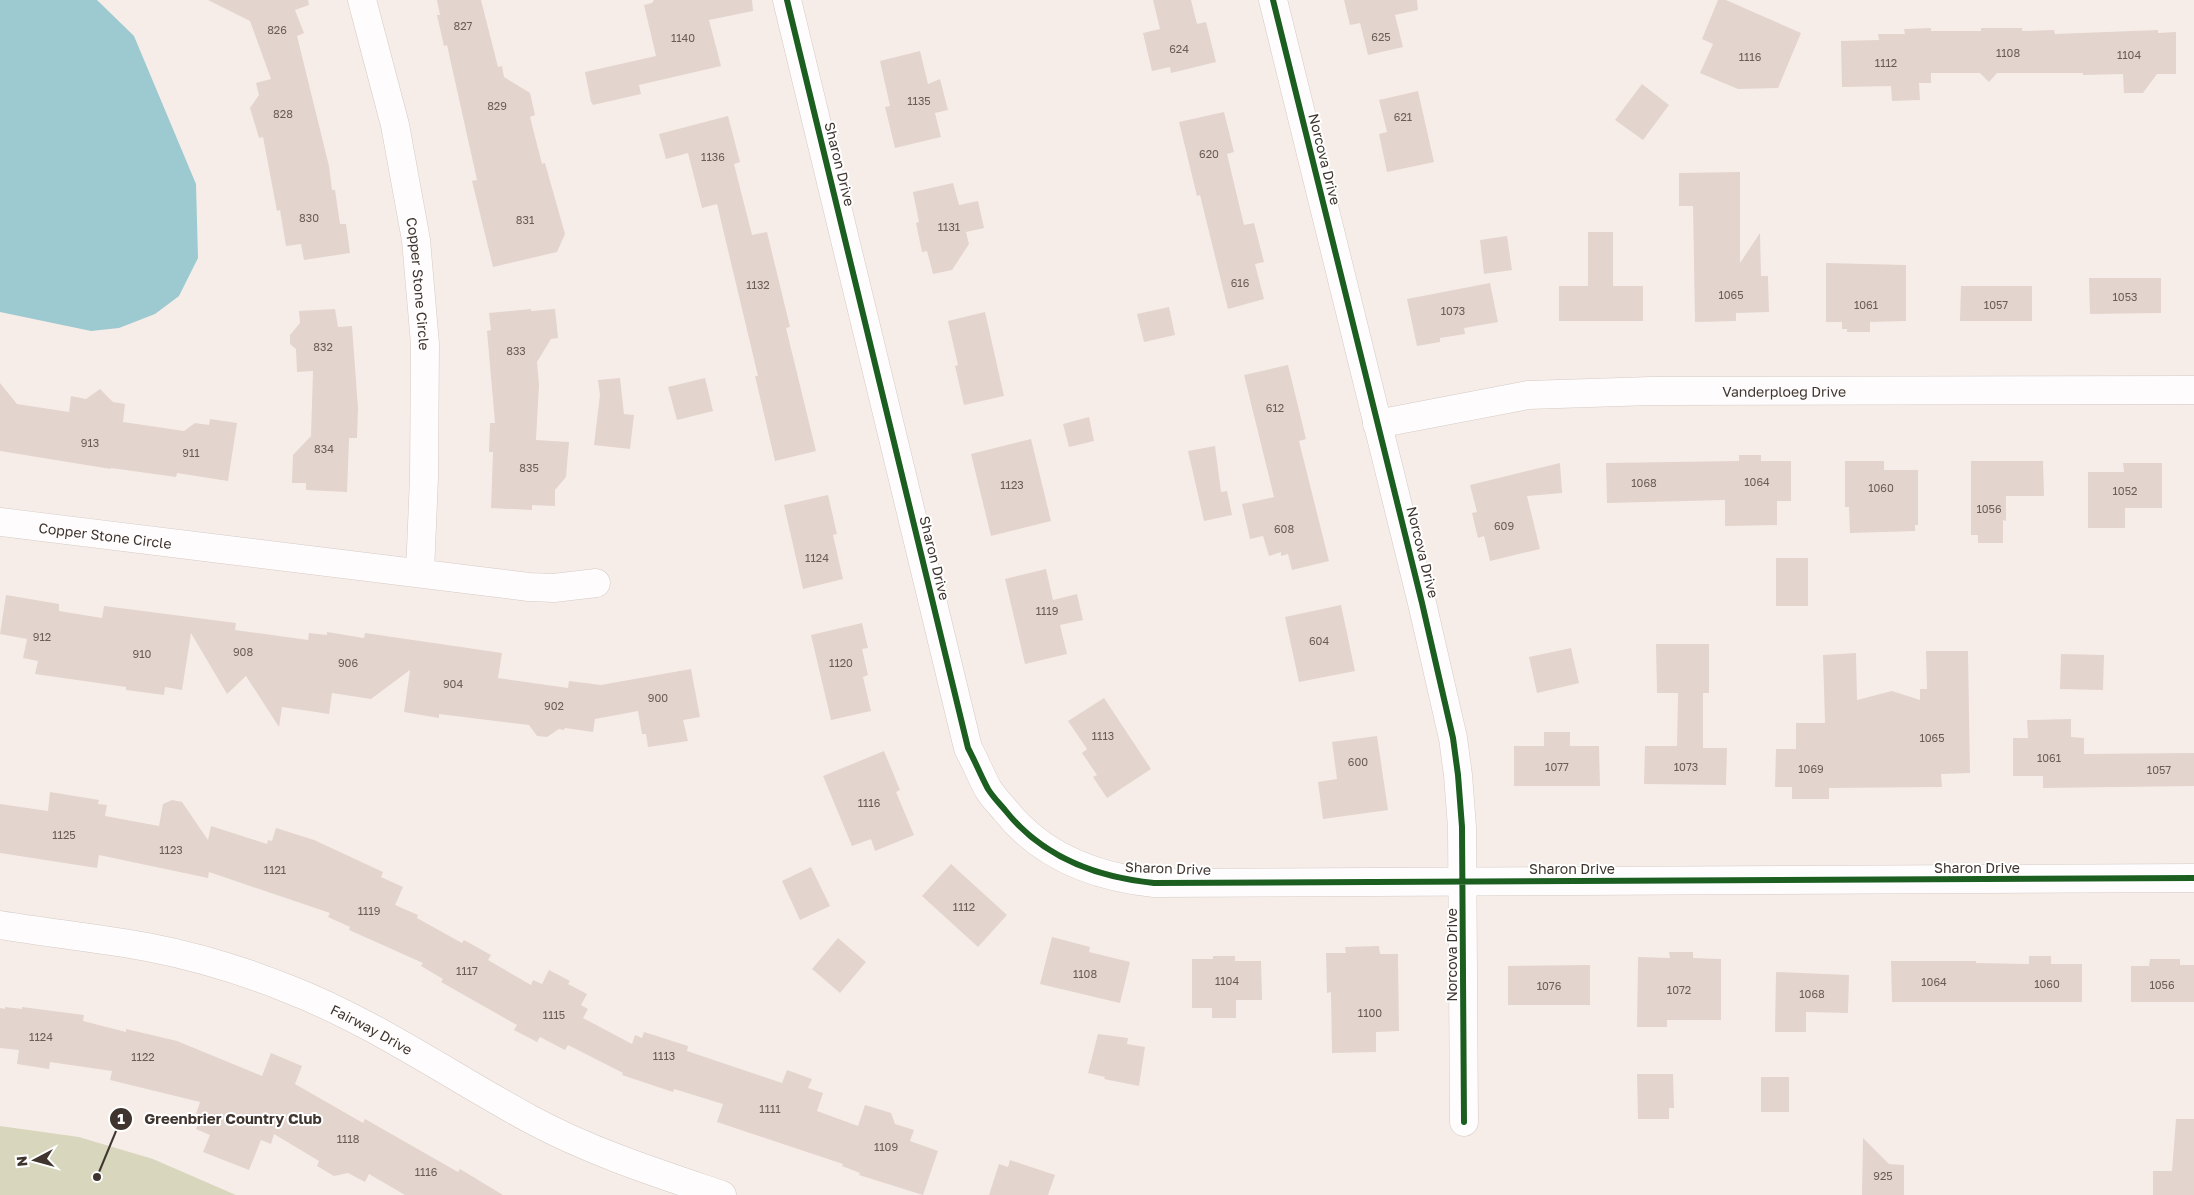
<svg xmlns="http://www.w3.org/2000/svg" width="2194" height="1195" font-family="'Golos Text',sans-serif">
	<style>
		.green { fill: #d8d7be }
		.water { fill: #9dc9d0 }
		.building { fill: #e3d4cd }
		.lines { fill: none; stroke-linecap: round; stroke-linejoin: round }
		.minor-casing { stroke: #d4cac5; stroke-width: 29 }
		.minor { stroke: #fefcfc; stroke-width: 28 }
		.cycleway-casing { stroke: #fff; stroke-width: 9 }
		.cycleway { stroke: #1b5e20; stroke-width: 6 }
		.labels { text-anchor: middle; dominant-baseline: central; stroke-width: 4; stroke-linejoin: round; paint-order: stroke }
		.number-label { font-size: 11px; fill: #695d56 }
		.street-label { font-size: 14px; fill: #3f342e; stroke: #fff }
		.leader { fill: none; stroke: #3f342e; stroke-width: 2 }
		.callout-dot { fill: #3f342e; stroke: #fff; stroke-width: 2 }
		.mark-label { font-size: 15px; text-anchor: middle; font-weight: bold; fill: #fff }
		.callout-label { font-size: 15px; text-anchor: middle; font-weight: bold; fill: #3f342e; stroke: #fff; stroke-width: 4; stroke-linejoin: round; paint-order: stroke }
	</style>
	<rect width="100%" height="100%" fill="#f7ede8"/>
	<path class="green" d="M0 1126 79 1137 153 1159 236 1195H0Z"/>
	<path class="water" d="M0 0H97L134 36 196 184 198 258 179 296 155 314 119 328 91 331 0 312Z"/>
	<path class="building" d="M208 0H308L309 5 295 10 304 33 297 36 329 166 332 190H335L340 224H346L350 253 304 260 301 244 286 246 280 210 277 211 263 137 259 138 250 108 259 95 256 83 271 79 250 21Z
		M437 0H481L498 67 502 66 504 77 530 93 535 115 530 117 542 164 545 163 565 234 557 252 493 267 472 181 477 180 447 45 444 46 437 15H440Z
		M654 0H752L753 11 709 20 721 66 639 85 641 94 593 105 591 102 585 72 656 56 644 5 652 3Z
		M1153 0H1191L1197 24 1206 22 1216 62 1171 73 1170 67 1152 71 1143 33 1160 29Z
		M1344 0H1417L1418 10 1395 15 1403 47 1368 55 1360 23 1350 25Z
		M1718 0H1726L1801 33 1778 88 1738 89 1700 73 1713 44 1702 39Z
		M1931 28V31H1981V28H2022V31L2054 30 2055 34 2158 30V33L2176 32V74H2157L2143 93H2124L2123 74 2083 75V73H1997L1989 82 1980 73H1931V83H1919L1920 100 1892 101 1891 86 1842 87 1841 41 1879 40 1878 34H1905L1904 29Z
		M920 51 928 84 940 79 948 110 935 113 941 137 895 148 885 107 890 106 880 61Z
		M1642 84 1669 105 1643 140 1615 120Z
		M1418 91 1434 162 1387 172 1379 134 1387 132 1379 100Z
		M1224 112 1234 152 1227 154 1244 225 1254 223 1264 262 1255 264 1264 299 1228 309 1200 195 1197 196 1179 122Z
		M728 116 740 162 734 164 752 235 767 232 790 327 786 328 816 451 775 461 755 376H758L717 204 702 208 688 153 666 159 659 134Z
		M1740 172V263L1760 233 1761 276H1768L1769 312 1736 313V321L1695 322 1693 206H1679V173Z
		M953 183 959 205 978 201 984 228 966 232 969 244 952 270 933 274 927 251 922 252 916 223 919 222 913 192Z
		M1588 232H1613V286H1643V321H1559V286H1588Z
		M1507 236 1512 270 1484 274 1480 240Z
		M1826 263 1906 265V321L1870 322V332H1847V329H1842V322H1826Z
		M2089 278H2161V313L2090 314Z
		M1490 283 1498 322 1464 328 1465 334 1440 338V342L1417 346 1407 299Z
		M1961 286H2032V321H1960Z
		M1169 307 1175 335 1144 342 1137 314Z
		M335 309 338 327 352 326 358 408 357 438H349L347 492 306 490V483H292L293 455 311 436 313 371 297 372 296 349 290 344V335L300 323 299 311Z
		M531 309V311L555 309 558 338 551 339 537 362 539 385 536 440 569 442 566 477 555 490V506L532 505V510L491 508 493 452H489L490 423H495L487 331 491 330 489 313Z
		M985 312 1004 396 964 405 955 366 958 365 948 321Z
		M1288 365 1306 439 1299 441 1329 561 1292 570 1288 554 1281 556V552L1269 556 1263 536 1250 539 1242 504 1274 497 1244 375Z
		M620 378 624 414 634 415 630 449 594 445 600 395 598 380Z
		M705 378 713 411 677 420 668 387Z
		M0 383 17 404 69 412 71 396 86 399 100 389 113 402 125 404 123 422 184 431 195 423 209 425 210 419 237 423 228 481 177 473 176 477 111 468V469L0 451Z
		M1089 417 1094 441 1069 447 1063 424Z
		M1031 439 1051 521 991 536 971 454Z
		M1215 446 1221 492 1227 491 1232 515 1204 521 1188 451Z
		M1739 455H1761V461H1791V501H1777V525L1725 526V500L1607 503 1606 463 1739 461Z
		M1845 461H1884V470H1918V525H1915V531L1850 533 1849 507H1845Z
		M1971 461H2043L2044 496H2006V521L2003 520V543H1978V535H1971Z
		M1560 463 1562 493 1527 496 1540 549 1490 561 1484 536 1478 538 1472 513 1477 512 1470 485Z
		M2123 463H2162V508H2125V528H2088V472H2124Z
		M828 495 837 534 833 535 843 579 803 589 784 505Z
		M1776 558H1808V606H1776Z
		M1046 569 1053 600 1077 594 1083 620 1060 625 1067 654 1025 664 1005 579Z
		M6 595 59 604V611L102 618 104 606 236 623 235 630 308 640 309 633 327 635V632L364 638 365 633 502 653 498 678 568 688 569 681 601 685 691 669 700 717 683 720 688 741 648 747 646 734H642L638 711 595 719 593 732 565 728 564 730 559 729 547 737 537 736 529 725 439 714V718L404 712 410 670 371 699 332 693 329 714 282 707 279 727 246 676 227 694 191 633 182 690 165 687 164 695 126 690V687L35 674 38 661 23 658 27 639 0 634Z
		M1341 605 1355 671 1299 682 1285 617Z
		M862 623 868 648 862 649 868 675 863 677 871 711 831 720 811 635Z
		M1656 644H1709V693H1703V748H1727L1726 785 1644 784 1645 746H1677L1678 693H1657Z
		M1571 648 1579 683 1537 693 1529 657Z
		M1926 651H1968L1970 773 1941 774 1942 787 1829 788V799H1792V787H1775L1776 749H1796V723H1825L1823 655 1856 653 1857 700 1892 691 1920 700V689H1927Z
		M2061 654 2104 655 2103 690 2060 689Z
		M1104 698 1151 769 1107 798 1093 777 1097 775 1082 753 1087 749 1068 721Z
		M2071 719V737L2084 738V754L2194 753V786L2043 788V776H2013V738H2028L2027 720Z
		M1544 732H1570V746H1599L1600 786H1514V746H1544Z
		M1377 736 1388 810 1323 819 1318 782 1337 779 1332 742Z
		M884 751 900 790 896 792 914 835 875 851 871 839 852 846 823 776Z
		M50 792 99 800 98 804 107 805 105 816 159 826 163 804 172 800 182 802 208 840 211 826 267 844 268 840 272 841 276 828 314 840 383 872 381 877 403 887 395 905 418 915 417 918 462 943 464 940 491 955 488 960 531 985 533 980 542 984 549 970 570 981 568 984 587 994 581 1005 588 1009 583 1018 632 1044 635 1035 642 1038 644 1032 688 1046 687 1051 782 1083 787 1070 812 1079 808 1088 823 1093 817 1111 858 1126 865 1105 891 1113 895 1124 914 1130 910 1141 938 1151 923 1195 859 1175 860 1173 842 1166 843 1164 717 1122 723 1104 674 1089 673 1092 622 1075 623 1073 568 1045 565 1050 540 1037 537 1042 514 1030 517 1025 441 982 443 979 421 966 423 963 349 930 350 927 328 917 330 913 209 872 208 878 99 855 97 868 0 853V804L48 811Z
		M951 864 1007 915 978 947 922 896Z
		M811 867 830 906 800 920 782 881Z
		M1052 937 1090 947 1089 952 1130 962 1120 1003 1040 984Z
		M838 938 866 962 840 993 812 969Z
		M1379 946 1380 954H1398L1399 1031 1376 1032V1052L1332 1053 1331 992 1327 993 1326 953H1346L1345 947Z
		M1669 952H1693V958L1721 959V1020H1667V1027H1637L1638 957 1670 958Z
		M1213 956H1235V961H1261L1262 1000H1236V1018H1212V1008H1192V959H1213Z
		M2029 956H2051V964H2082V1002H1892L1891 961H1976V963L2029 964Z
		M2150 959H2180V965H2194V1002H2131V966H2149Z
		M1590 965V1005H1508V966Z
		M1776 972 1849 975 1848 1013 1806 1012V1032H1775Z
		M5 1007 22 1009V1007L84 1015 83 1021 126 1032V1029L177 1041 262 1076 271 1053 302 1066 295 1084 363 1123 365 1119 458 1172 460 1169 503 1195H405L369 1174 365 1182 348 1173 334 1176 317 1166 319 1161 274 1134 271 1144 261 1140 249 1170 203 1152 210 1135 196 1129 201 1116 196 1114 200 1102 110 1080 112 1071 50 1062 49 1069 17 1064 19 1050 0 1048V1008L5 1009Z
		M1098 1034 1128 1038 1127 1044 1145 1047 1139 1086 1104 1079 1105 1077 1088 1073Z
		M1637 1074H1673L1674 1108H1669V1119H1638Z
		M1761 1077H1789V1112H1761Z
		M2176 1119H2194V1195H2153V1171H2172Z
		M1863 1138 1889 1164 1904 1165V1195H1862Z
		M1010 1160 1055 1175 1048 1195H989L999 1164 1008 1167Z"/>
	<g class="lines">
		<g class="minor-casing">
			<g id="minor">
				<path id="s1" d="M362 0 395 125 416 240 425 344 424 478 420 572"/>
				<path d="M787 0 968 748C975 761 981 776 988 789 993 797 999 803 1005 810 1042 857 1095 877 1154 883L2194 878"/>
				<path d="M1273 0 1422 603 1453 738 1458 775 1462 827 1464 1122"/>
				<path id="s2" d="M1377 424 1528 395 1651 391 2194 390"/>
				<path id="s3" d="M0 522 529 587 554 588 596 583"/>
				<path id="s4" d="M0 925C49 933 99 938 147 947 194 956 241 970 286 988 372 1021 449 1075 530 1119 591 1152 657 1173 722 1195"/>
			</g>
		</g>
		<use href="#minor" class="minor"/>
		<g class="cycleway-casing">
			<path id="cycleway" d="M787 0 968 748C975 761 981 776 988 789 993 797 999 803 1005 810 1042 857 1095 877 1154 883L2194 878
				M1273 0 1422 603 1453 738 1458 775 1462 827 1464 1122"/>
		</g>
		<use href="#cycleway" class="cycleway"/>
	</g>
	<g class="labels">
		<g class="number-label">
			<text x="463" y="25">827</text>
			<text x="277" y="29">826</text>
			<text x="1381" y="36">625</text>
			<text x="683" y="37">1140</text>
			<text x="1179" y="48">624</text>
			<text x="2008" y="52">1108</text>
			<text x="2129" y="54">1104</text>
			<text x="1750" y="56">1116</text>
			<text x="1886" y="62">1112</text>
			<text x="919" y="100">1135</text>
			<text x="497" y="105">829</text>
			<text x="283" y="113">828</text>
			<text x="1403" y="116">621</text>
			<text x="1209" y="153">620</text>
			<text x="713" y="156">1136</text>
			<text x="309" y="217">830</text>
			<text x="525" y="219">831</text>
			<text x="949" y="226">1131</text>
			<text x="1240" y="282">616</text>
			<text x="758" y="284">1132</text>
			<text x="1731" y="294">1065</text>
			<text x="2125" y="296">1053</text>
			<text x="1866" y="304">1061</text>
			<text x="1996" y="304">1057</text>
			<text x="1453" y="310">1073</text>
			<text x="323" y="346">832</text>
			<text x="516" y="350">833</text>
			<text x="1275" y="407">612</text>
			<text x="90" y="442">913</text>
			<text x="324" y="448">834</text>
			<text x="191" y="452">911</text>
			<text x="529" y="467">835</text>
			<text x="1757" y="481">1064</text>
			<text x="1644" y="482">1068</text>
			<text x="1012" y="484">1123</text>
			<text x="1881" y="487">1060</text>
			<text x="2125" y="490">1052</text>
			<text x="1989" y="508">1056</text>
			<text x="1504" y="525">609</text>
			<text x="1284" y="528">608</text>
			<text x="817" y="557">1124</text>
			<text x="1047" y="610">1119</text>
			<text x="42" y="636">912</text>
			<text x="1319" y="640">604</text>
			<text x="243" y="651">908</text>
			<text x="142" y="653">910</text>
			<text x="348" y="662">906</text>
			<text x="841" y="662">1120</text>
			<text x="453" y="683">904</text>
			<text x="658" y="697">900</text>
			<text x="554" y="705">902</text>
			<text x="1103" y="735">1113</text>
			<text x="1932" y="737">1065</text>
			<text x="2049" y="757">1061</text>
			<text x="1358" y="761">600</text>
			<text x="1557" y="766">1077</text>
			<text x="1686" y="766">1073</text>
			<text x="1811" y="768">1069</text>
			<text x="2159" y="769">1057</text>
			<text x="869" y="802">1116</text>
			<text x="64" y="834">1125</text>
			<text x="171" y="849">1123</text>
			<text x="275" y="869">1121</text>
			<text x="964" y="906">1112</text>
			<text x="369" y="910">1119</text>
			<text x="467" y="970">1117</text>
			<text x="1085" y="973">1108</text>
			<text x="1227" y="980">1104</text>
			<text x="1934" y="981">1064</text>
			<text x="2047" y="983">1060</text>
			<text x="2162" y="984">1056</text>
			<text x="1549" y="985">1076</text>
			<text x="1679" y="989">1072</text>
			<text x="1812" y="993">1068</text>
			<text x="1370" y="1012">1100</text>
			<text x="554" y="1014">1115</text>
			<text x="41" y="1036">1124</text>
			<text x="664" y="1055">1113</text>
			<text x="143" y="1056">1122</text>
			<text x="770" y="1108">1111</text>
			<text x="348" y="1138">1118</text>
			<text x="886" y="1146">1109</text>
			<text x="426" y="1171">1116</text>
			<text x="1883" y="1175">925</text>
		</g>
		<g class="street-label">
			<text transform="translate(1325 159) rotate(76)">Norcova Drive</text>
			<text transform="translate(840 164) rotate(76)">Sharon Drive</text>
			<text stroke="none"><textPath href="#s1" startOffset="290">Copper Stone Circle</textPath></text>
			<text stroke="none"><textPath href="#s2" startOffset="410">Vanderploeg Drive</textPath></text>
			<text stroke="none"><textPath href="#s3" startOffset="106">Copper Stone Circle</textPath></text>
			<text transform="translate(1423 552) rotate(76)">Norcova Drive</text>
			<text transform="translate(935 558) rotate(76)">Sharon Drive</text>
			<text x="1977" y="867">Sharon Drive</text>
			<text transform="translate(1168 868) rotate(2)">Sharon Drive</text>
			<text x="1572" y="868">Sharon Drive</text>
			<text transform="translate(1451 955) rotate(-90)">Norcova Drive</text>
			<text stroke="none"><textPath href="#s4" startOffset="389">Fairway Drive</textPath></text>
		</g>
	</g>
	<path class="leader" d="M97 1177L121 1119"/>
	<g class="callout-dot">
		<circle cx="97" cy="1177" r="5"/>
		<circle cx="121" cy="1119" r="12"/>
	</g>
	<g class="mark-label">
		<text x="121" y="1124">1</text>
	</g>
	<g class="callout-label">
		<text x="233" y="1124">Greenbrier Country Club</text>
	</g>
	<g transform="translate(35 1160) rotate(264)" stroke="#ffffff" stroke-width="4" paint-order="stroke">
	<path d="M0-4L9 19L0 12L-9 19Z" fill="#3f342e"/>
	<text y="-8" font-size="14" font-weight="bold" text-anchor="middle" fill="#3f342e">N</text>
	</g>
</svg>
